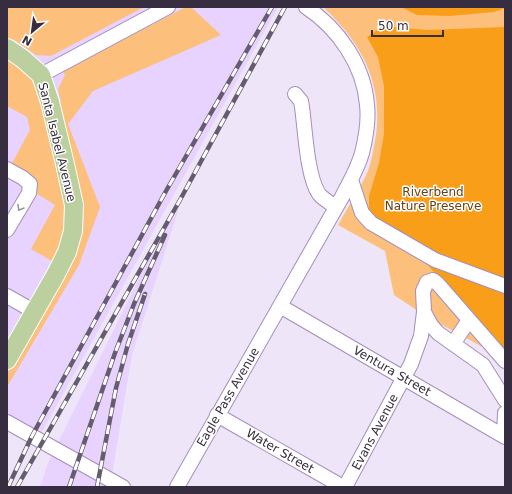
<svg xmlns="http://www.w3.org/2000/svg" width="512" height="494" font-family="'DejaVu Sans',sans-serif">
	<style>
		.built { fill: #e8d2fe }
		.green { fill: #fcbf7c }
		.forest { fill: #f99e19 }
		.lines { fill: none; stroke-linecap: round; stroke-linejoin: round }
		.minor-casing { stroke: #a58ebb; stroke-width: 16 }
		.major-casing { stroke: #fff; stroke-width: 20 }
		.minor { stroke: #fff; stroke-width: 14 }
		.major { stroke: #bbcf9f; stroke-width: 18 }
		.rail-casing { stroke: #655c6f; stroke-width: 4.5 }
		.rail { stroke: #fff; stroke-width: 3; stroke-dasharray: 9; stroke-linecap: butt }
		.oneway { stroke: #9a96a0 }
		.labels { text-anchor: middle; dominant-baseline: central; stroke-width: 3; stroke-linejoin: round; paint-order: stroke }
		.street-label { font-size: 12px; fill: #362d40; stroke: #fff }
		.park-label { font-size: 12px; fill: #664114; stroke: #fff }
	</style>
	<rect width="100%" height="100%" fill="#efe5f8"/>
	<path class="built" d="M7 7H278L38 439 7 422Z
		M179 208 132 355 110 487H40L48 463 153 250Z"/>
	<path class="green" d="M7 7H144L51 56 36 55 13 39 11 42 7 40Z
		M186 7H191L221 35 93 91 68 124 100 207 79 265 7 387V374L65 273 74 251 58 103 61 102 58 89 65 75 63 71Z
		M323 7H505V362L501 357 424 315 394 295 385 251 338 225C348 207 360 189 368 171 372 159 374 147 376 135 383 82 361 42 323 7Z
		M7 54 30 75 36 88C49 132 77 205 60 249 53 267 41 284 33 301L31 300 52 261 31 249 55 205 34 192 10 167 30 130 27 117 7 106Z"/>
	<path class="forest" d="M401 7H505V8L494 12 450 16 417 15Z
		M383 26 427 30 505 27V359L405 237 369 216V196L379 163 384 134V86L378 57 367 37Z"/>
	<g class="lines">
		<g class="minor-casing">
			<path id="minor" d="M41 75 168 7
				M295 94 301 101 302 107C305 128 307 177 319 194 323 199 330 203 336 207
				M7 169 23 178 30 184 29 193 7 230
				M351 180 362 213 371 223 435 260 505 286
				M7 296 35 312
				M280 306 505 437
				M453 344 469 320
				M505 361 438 284 433 280 427 282 423 291 424 312 431 325 438 333 483 365 505 400
				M217 415 343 487
				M7 422 123 487
				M504 436 505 413
				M177 487 342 197C349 183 358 168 362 153 366 137 369 121 367 105 364 65 338 28 306 7
				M345 487 411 364 421 336 424 312"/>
		</g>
		<g class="major-casing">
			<path id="major" d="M7 48 23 59 41 75 50 102 65 164 74 205 73 231 67 252 56 274 7 360"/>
		</g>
		<use href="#minor" class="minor"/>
		<use href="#major" class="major"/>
		<g class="rail-casing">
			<path id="rail" d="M8 487 32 436 166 191 272 7
				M17 487 180 200 285 7
				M69 487 115 353 134 304 165 235
				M97 487 116 388 128 344 145 294"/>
		</g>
		<use href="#rail" class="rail"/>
	</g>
	<defs><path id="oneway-chevron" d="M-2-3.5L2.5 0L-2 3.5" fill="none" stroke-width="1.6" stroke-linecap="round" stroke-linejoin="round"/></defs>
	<use class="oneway" href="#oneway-chevron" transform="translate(20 208) rotate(120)"/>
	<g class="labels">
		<g class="street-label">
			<text transform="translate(57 142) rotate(76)">Santa Isabel Avenue</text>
			<text transform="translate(392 371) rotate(30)">Ventura Street</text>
			<text transform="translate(228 397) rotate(-60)">Eagle Pass Avenue</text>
			<text transform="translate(375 432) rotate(-62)">Evans Avenue</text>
			<text transform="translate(280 451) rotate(30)">Water Street</text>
		</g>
		<g class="park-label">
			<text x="433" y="192">Riverbend<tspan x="433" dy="14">Nature Preserve</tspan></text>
		</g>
	</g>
	<rect width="512" height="494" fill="none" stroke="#362d40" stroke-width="16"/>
	<g transform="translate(32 32) rotate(209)" stroke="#ffffff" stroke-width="3" paint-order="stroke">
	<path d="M0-3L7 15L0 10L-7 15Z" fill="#362d40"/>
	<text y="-6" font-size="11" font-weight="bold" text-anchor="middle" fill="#362d40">N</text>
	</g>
	<path d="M372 30v6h71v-6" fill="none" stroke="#362d40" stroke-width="2"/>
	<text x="378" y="30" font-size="12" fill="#362d40" stroke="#ffffff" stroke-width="3" paint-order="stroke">50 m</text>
</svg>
